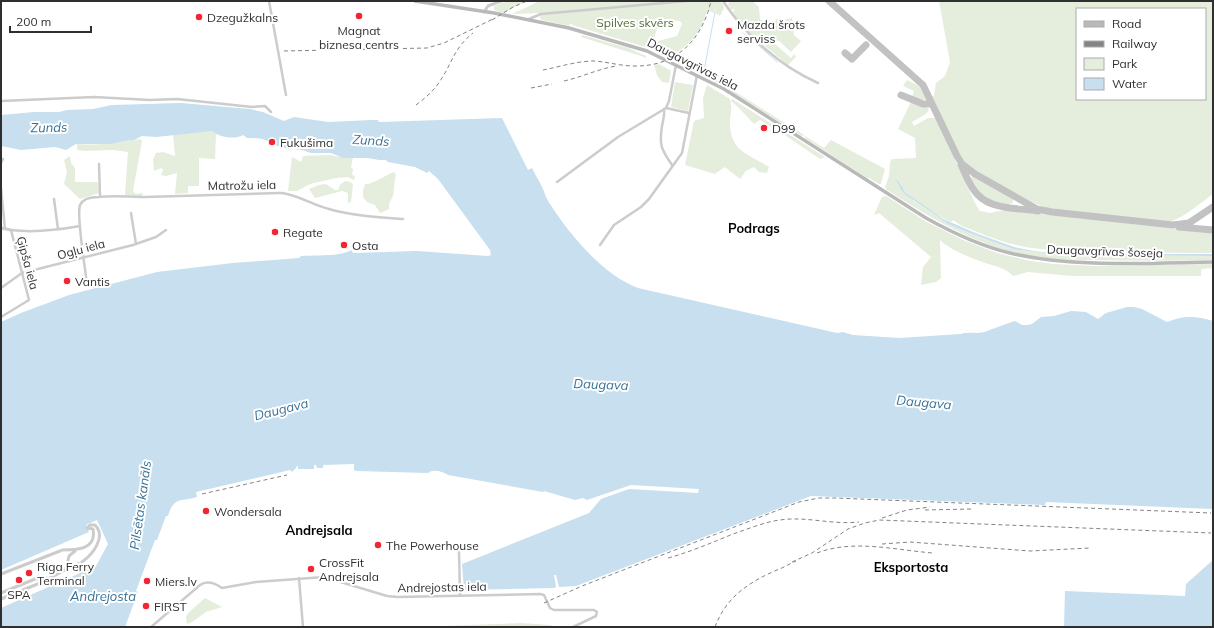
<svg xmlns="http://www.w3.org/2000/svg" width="1214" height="628" font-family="Mulish,sans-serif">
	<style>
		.green { fill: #e5eddc; fill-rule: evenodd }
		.water { fill: #c7dfee }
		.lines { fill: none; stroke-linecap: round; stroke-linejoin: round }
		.stream { stroke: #c7dfee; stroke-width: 1 }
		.taxiway { stroke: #c2c2c2; stroke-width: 7 }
		.tertiary-tunnel { stroke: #d5d5d5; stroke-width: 3; stroke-dasharray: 3 1.5; stroke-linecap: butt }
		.minor { stroke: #ccc; stroke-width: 2.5 }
		.tertiary { stroke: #ccc; stroke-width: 3 }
		.secondary { stroke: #b9b9b9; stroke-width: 3.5 }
		.rail { stroke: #848484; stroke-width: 1; stroke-dasharray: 4 3; stroke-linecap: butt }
		.poi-dot { fill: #f22535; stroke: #fff; stroke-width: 1.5 }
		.labels { text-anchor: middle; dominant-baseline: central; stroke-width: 4; stroke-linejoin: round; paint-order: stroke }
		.poi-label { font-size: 12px; fill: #2f2f2f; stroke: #fff; text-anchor: start }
		.park-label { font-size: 12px; fill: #526e39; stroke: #fff }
		.street-label { font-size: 12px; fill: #2f2f2f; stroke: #fff }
		.water-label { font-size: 13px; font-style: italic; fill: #367298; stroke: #fff }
		.neighbourhood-label { font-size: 13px; font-weight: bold; fill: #000; stroke: #fff }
	</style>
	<rect width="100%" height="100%" fill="#fff"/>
	<path class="green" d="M507 1H526L504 13 494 10V6Z
		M540 1H719L723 4 724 8 720 16 715 13 716 6 714 13 707 10C702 33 687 48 667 58L656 50 655 46 658 41 677 36 682 24 680 21 660 20C658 25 653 43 651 45 649 47 648 47 645 47L572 25V24H570L569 26 542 20 540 18 541 13 512 14Z
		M730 1H752L759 7 760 20H763V22L775 21 776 19H783V20L792 18 794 35 801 41 791 52 778 40 775 44 791 58 794 54 796 57 788 65 753 36 732 12 735 10 734 9 731 10 728 4Z
		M939 1H1213V194C1202 202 1184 217 1172 221 1164 223 1155 221 1147 221L1054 210C1033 205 969 172 959 155L932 97 934 95 936 83 945 76 950 62ZM1077 9H1205V99H1077Z
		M582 35 628 48 646 56 645 59 644 57 638 55 581 37Z
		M659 64 671 71 669 83 662 82 657 75 654 65Z
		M710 76 804 135 802 136 711 79Z
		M907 80 919 86 927 99 922 101 912 97 914 91 903 86Z
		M675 82 693 85 688 111 671 107Z
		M707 85 730 99C732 108 731 111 730 120 729 150 746 153 769 167L767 173 759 172 754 167 746 171 740 179 725 167 715 174 685 165 694 121 704 118 703 98Z
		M732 99 775 126 776 130 760 120 754 124C746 116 740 108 731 101Z
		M911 102 928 108 929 110 926 114 912 122 914 126 928 118H934L936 119 976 205 980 211 990 213 1004 210 1213 233V253L1063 252 1025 247 1008 243 987 236 962 226 953 220 951 222C933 213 907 199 898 181L902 191 915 202 948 224 967 232 1013 249 1061 255 1213 256V260C1174 261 1134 261 1095 260 1066 260 1036 259 1008 251 963 238 925 214 887 190L885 187 889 176 890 162 892 159 916 158 915 138 898 129Z
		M780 130H782L825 157 820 159 779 131Z
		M212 131 216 134 215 159 199 158V186H188V193L175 194 177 173 166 176 161 175 163 170 161 168 154 171 153 160 156 153 163 152 175 156 173 134Z
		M805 136 824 148 831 140 885 169 881 184H879L869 178H867L805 138Z
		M140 139 142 141 133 191 136 194 143 193 142 196 125 195 128 152 113 150 85 151 77 150V144C99 146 119 142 140 139Z
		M330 155 339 157H353L351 167 353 169 352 175 355 176 354 180 348 177 336 178 310 184 297 191H288L292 157 301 162 303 156Z
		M70 156 71 163 75 168V182H98L99 193 80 199 64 184 67 172 64 160Z
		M394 172 396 175C394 181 394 192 393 196 390 202 389 201 389 209L380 213 375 205 367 202 363 197V190L365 184C372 185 386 175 394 172Z
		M972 176H974L1011 197 1013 199V203C995 209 976 195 971 179Z
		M345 181 350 182 353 184 351 202 348 203V193L342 191 315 198 309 189 319 185 326 184 335 190H338L340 185Z
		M886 196 925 221 963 240 997 253 1031 261 1054 264 1095 266 1213 264V268L1202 269 1201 271V276H1073L1028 272 1013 276C1006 268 995 266 985 263 971 258 950 250 940 240L941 278 936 282 921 285 923 267 931 257 879 213 874 215 882 197Z
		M205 598 222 607 206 612 192 622 187 624 186 617 188 613Z
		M521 623 550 625 557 627H417Z"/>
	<path class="water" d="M181 103 250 109 263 112 284 121 294 117 328 122 372 120H378L379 122 502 118 528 170 532 168C535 174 539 181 542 187 545 193 546 199 550 204 570 235 603 275 638 288L837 333 843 332 853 335 899 338 961 334C970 331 978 335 987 331 996 328 1005 324 1015 321L1022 325H1027L1032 324 1041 317 1054 316 1071 311 1086 312 1098 319 1106 313 1127 307H1134L1142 309 1167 322C1184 315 1196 316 1213 321V509L1046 502 1045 505 811 496 576 586 559 587 556 575H554L556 587 554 588 464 590 462 564 589 513 601 499 629 489 698 493 699 489 631 485 587 500 583 498 575 500 544 491 543 492 448 475C442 471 433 469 428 473L356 471 354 470V464L323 465V468H317L316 465H314V469H298V466H297L296 468 292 472 290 470 196 492 197 497C181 502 174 496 168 516H166L157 540H155L136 591 138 592 125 627H1V608L96 566 108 544 97 520 86 525 89 532 1 570V322L21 313 69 295 157 272 233 263 299 258 301 256C313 255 341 257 351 250L353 253 417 251 488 256 491 255 490 250 438 179 429 171 427 173 415 167 388 162 386 160H379L367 158H343L331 153H311L302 150 284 148 272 144 273 141H271V144C266 138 255 138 247 138L243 135C234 140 219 137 212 131L156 137 142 136 134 140 125 141 111 144H76L66 150 55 147 21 150 1 146V115L34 112H59L67 110 93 109 112 105Z
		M896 180 898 181 906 193 943 219 978 234 1014 247 1034 251 1061 254H1213V256L1061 255 1013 249 967 232 948 224 906 195 902 191Z
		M1213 560V627H1064L1065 591 1185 596 1186 584Z"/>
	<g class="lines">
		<path class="stream" d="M743 33 753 41
			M756 43 777 62
			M704 71 715 12"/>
		<path class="taxiway" d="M829 1 923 85 957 156 962 164 975 174 1037 209 1052 212 1173 225 1189 223 1213 207
			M845 53 852 59 866 45
			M901 95 923 104H932
			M961 165C966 175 970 188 978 195 992 210 1020 208 1038 211
			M1179 227 1213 230"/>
		<path class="tertiary-tunnel" d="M73 566 82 562"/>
		<path class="minor" d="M269 1 286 95
			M723 1C746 36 780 66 818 83
			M529 19 541 14 686 1
			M1 101 94 97 150 100 177 99 252 107 265 106 271 112
			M666 108 689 113
			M664 109C665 115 663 120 662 126 659 145 661 149 672 165
			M1 159H3L1 163
			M99 164 100 196
			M557 182 618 137 666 108 669 101 676 65
			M1 188 5 229
			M54 199 58 229
			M131 213 136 244
			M600 245 614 225 641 207 649 199 682 153 697 75
			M87 286C86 271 76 216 80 205 83 198 93 197 99 197 114 195 130 197 145 197 190 196 236 194 282 193 298 195 313 205 329 209 353 216 378 217 403 219
			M1 288 22 273 133 245 156 237 166 230
			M1 317 29 300 11 230C34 233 58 230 80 226
			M459 552 460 595
			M299 578 303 627
			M151 627 200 585C207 580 215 583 222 588L256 582 324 577 387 596 397 597 540 594 544 595 550 608 554 610H594L597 612 596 616 573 627"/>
		<path class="tertiary" d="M484 12 488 6 501 1
			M1 228 11 230
			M62 550C76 550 97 550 93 529L87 528
			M82 562C92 555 107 537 95 525H90L87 528
			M66 569 69 556 75 551
			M1 574 60 551
			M1 593 35 579 47 578
			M1 599 40 583 73 566"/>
		<path class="secondary" d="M415 1 494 13 569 28 647 51 724 89 926 218C953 233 980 246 1010 253 1072 268 1149 263 1213 262"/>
		<path class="rail" d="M492 20 513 7 527 1
			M284 51 427 48 444 43 495 18
			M543 70C559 67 577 61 594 61 608 62 621 66 634 66 676 67 702 40 711 1
			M564 81C582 77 598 69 616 66
			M531 88 552 84
			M416 105C425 98 434 91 440 81 453 62 453 49 473 33
			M202 494 287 475
			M925 510 971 509
			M882 518 907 510 930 507
			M882 544 910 542 1030 551 1090 548
			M817 553C853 539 895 550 933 553
			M668 558C690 552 711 543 733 534 748 529 764 522 780 520 806 516 832 525 859 522
			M792 562 812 553 848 529 865 523 879 520 1211 533
			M544 603 582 586 799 502 819 498H835L1211 513
			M715 627C726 597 749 582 777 570 783 568 789 564 796 561"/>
	</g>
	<g class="poi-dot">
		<circle cx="359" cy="16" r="4"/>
		<circle cx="199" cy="17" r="4"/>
		<circle cx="729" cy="31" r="4"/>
		<circle cx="764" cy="128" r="4"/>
		<circle cx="272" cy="142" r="4"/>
		<circle cx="275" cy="232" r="4"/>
		<circle cx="344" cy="245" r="4"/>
		<circle cx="67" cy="281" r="4"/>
		<circle cx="206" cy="511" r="4"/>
		<circle cx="378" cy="545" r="4"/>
		<circle cx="311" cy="569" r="4"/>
		<circle cx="29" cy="573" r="4"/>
		<circle cx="19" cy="580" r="4"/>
		<circle cx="147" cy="581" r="4"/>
		<circle cx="146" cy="606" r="4"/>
	</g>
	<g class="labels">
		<g class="poi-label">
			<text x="207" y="17">Dzegužkalns</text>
			<text x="737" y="24">Mazda šrots<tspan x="737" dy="14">serviss</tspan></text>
			<text x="359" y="30" text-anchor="middle">Magnat<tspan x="359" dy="14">biznesa centrs</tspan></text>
			<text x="772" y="128">D99</text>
			<text x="280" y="142">Fukušima</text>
			<text x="283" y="232">Regate</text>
			<text x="352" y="245">Osta</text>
			<text x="75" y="281">Vantis</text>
			<text x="214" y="511">Wondersala</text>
			<text x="386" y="545">The Powerhouse</text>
			<text x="319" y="562">CrossFit<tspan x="319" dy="14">Andrejsala</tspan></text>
			<text x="37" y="566">Riga Ferry<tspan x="37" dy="14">Terminal</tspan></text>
			<text x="155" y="581">Miers.lv</text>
			<text x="19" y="594" text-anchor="middle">SPA</text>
			<text x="154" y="606">FIRST</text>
		</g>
		<g class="park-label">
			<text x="635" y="22">Spilves skvērs</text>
		</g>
		<g class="street-label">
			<text transform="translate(693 64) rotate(27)">Daugavgrīvas iela</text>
			<text transform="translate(242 185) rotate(-1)">Matrožu iela</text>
			<text transform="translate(81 249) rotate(-15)">Ogļu iela</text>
			<text transform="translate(1105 251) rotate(2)">Daugavgrīvas šoseja</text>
			<text transform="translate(28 263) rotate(75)">Ģipša iela</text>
			<text transform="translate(442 587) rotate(-1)">Andrejostas iela</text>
		</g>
		<g class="water-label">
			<text transform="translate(49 127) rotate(-1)">Zunds</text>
			<text transform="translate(371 140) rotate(4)">Zunds</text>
			<text transform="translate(601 384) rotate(2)">Daugava</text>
			<text transform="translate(924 402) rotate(5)">Daugava</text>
			<text transform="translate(281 409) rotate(-14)">Daugava</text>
			<text transform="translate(140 505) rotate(-82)">Pilsētas kanāls</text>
			<text x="103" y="596">Andrejosta</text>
		</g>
		<g class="neighbourhood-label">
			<text x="754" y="228">Podrags</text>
			<text x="319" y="530">Andrejsala</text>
			<text x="911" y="567">Eksportosta</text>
		</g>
	</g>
	<rect width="1214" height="628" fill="none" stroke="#2f2f2f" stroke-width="4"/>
	<rect x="1076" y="8" width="130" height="92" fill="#ffffff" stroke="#acacac"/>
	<rect x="1084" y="21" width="20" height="6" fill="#b9b9b9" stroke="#acacac"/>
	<text x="1112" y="28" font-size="12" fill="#2f2f2f">Road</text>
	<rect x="1084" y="41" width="20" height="6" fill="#848484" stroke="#acacac"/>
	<text x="1112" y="48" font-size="12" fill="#2f2f2f">Railway</text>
	<rect x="1084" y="58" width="20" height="12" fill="#e5eddc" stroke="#acacac"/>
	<text x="1112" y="68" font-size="12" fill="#2f2f2f">Park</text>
	<rect x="1084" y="78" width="20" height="12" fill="#c7dfee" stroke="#acacac"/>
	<text x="1112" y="88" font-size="12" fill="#2f2f2f">Water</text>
	<path d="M10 26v6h81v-6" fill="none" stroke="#2f2f2f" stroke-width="2"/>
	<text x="16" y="26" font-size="12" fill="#2f2f2f" stroke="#ffffff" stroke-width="3" paint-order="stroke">200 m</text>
</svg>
